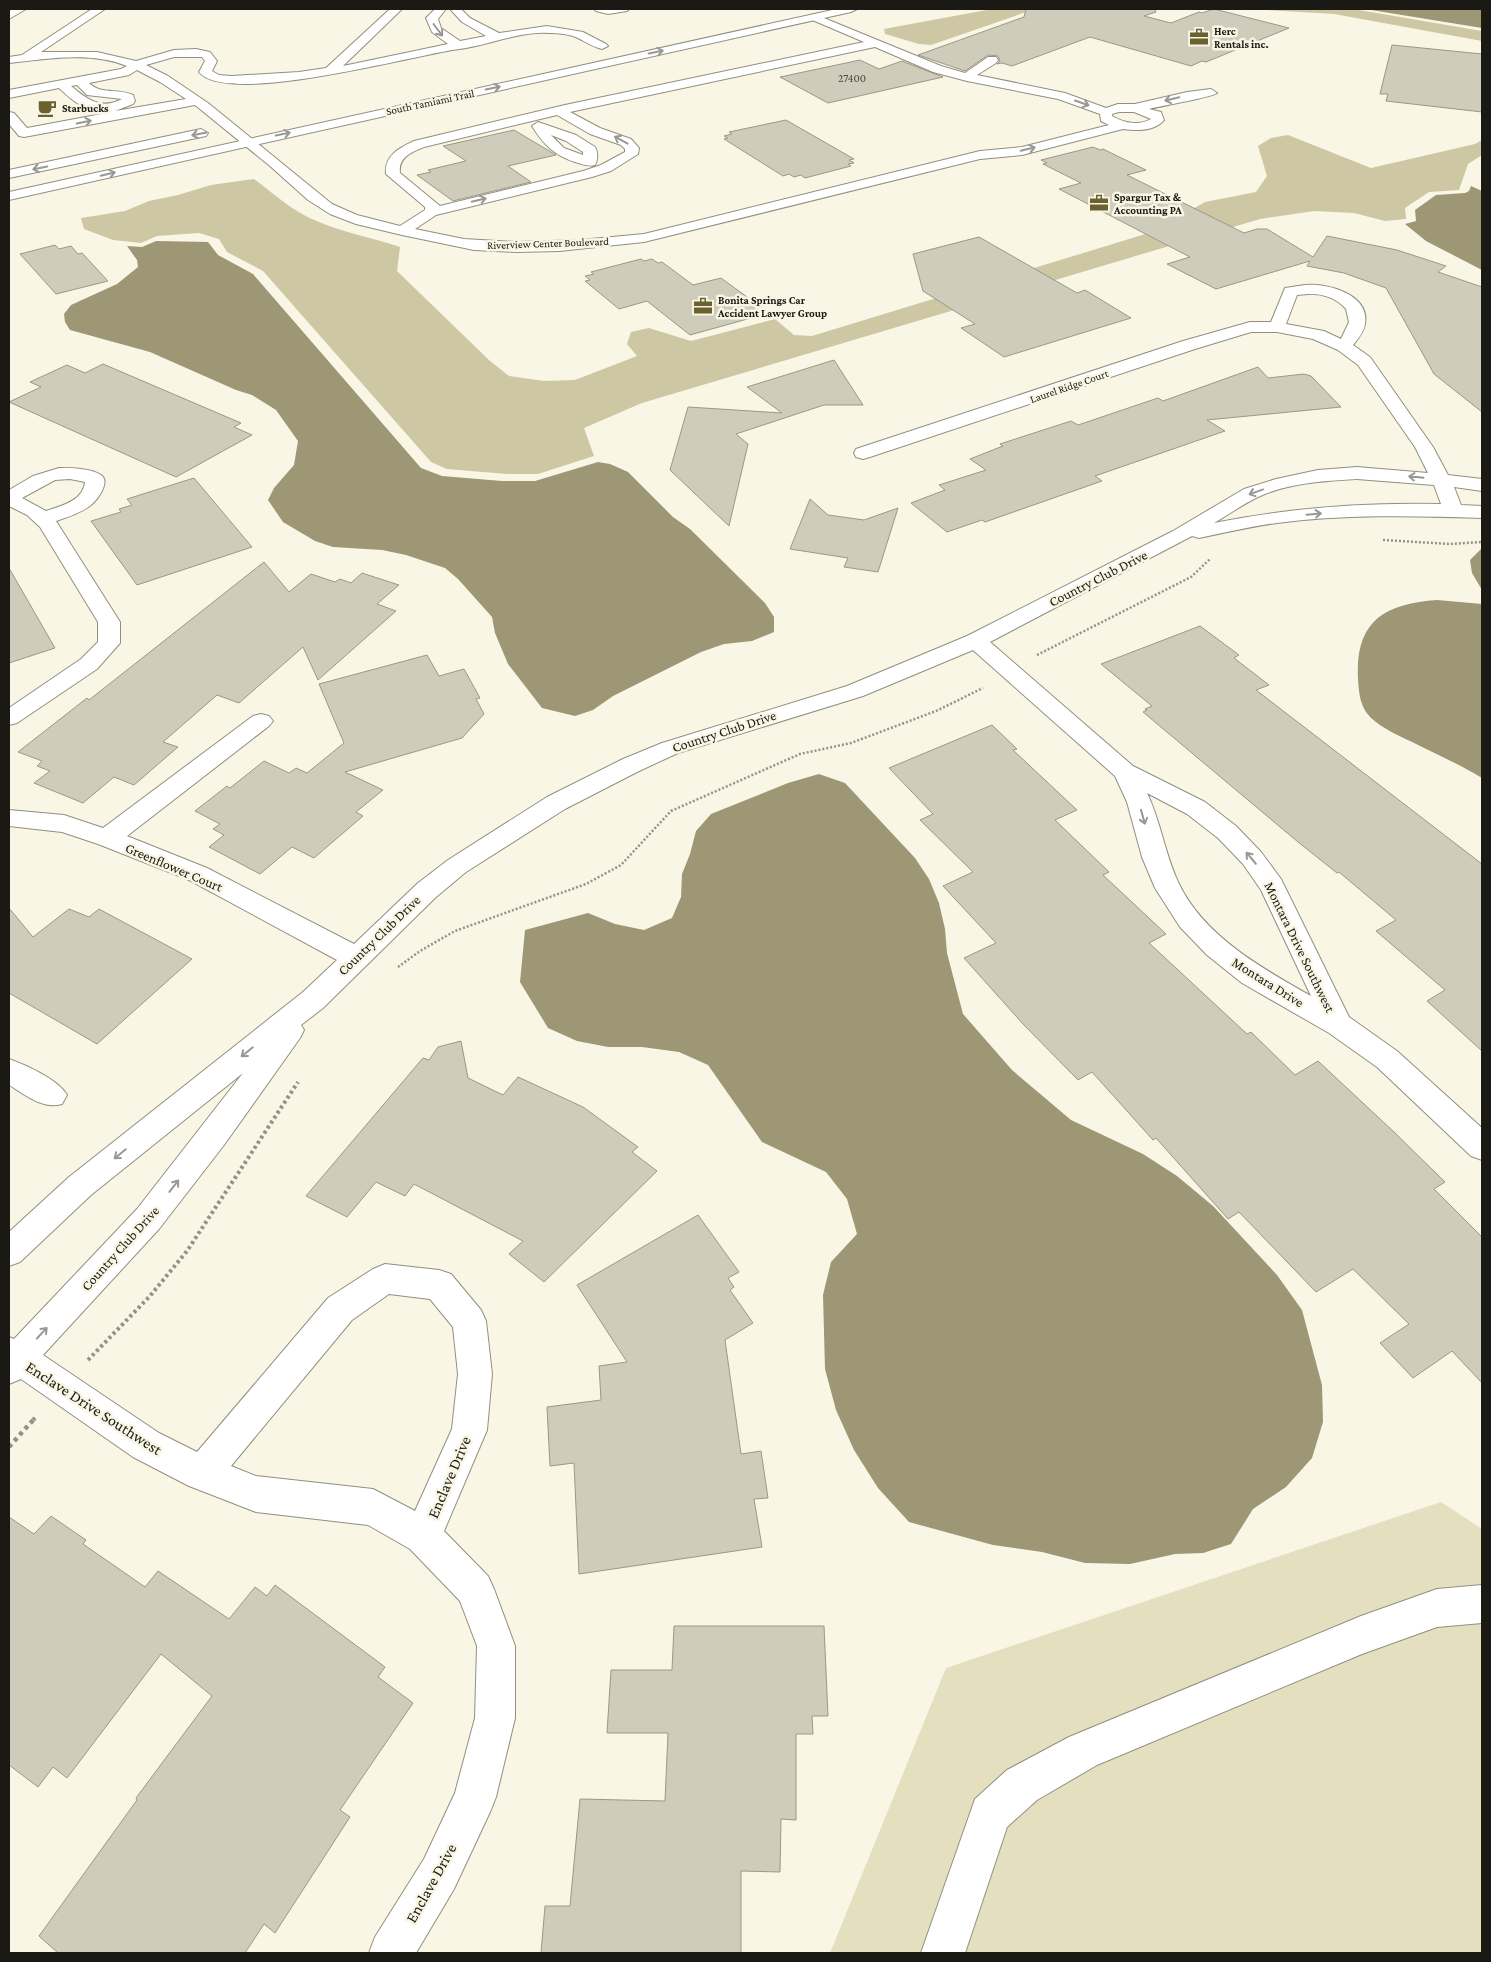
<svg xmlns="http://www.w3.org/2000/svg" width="1491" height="1962" font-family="'Crimson Pro',serif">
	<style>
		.green { fill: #e4dfbf }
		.forest { fill: #cec7a3 }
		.water { fill: #9d9775 }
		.building { fill: #cfccbb; stroke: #9b9888 }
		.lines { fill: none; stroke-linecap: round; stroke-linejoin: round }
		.minor-casing { stroke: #928f7f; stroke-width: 2 }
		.major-casing { stroke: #928f7f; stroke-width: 2 }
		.path-far2 { stroke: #949286; stroke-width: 2.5; stroke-dasharray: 2 2; stroke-linecap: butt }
		.path-far1 { stroke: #949286; stroke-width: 4; stroke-dasharray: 3 3; stroke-linecap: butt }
		.path { stroke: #949286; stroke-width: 4.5; stroke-dasharray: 4 4; stroke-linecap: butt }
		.minor { fill: #fff; fill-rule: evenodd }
		.major { fill: #fff; fill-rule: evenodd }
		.oneway { stroke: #989895 }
		.labels { text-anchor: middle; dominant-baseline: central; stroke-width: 5; stroke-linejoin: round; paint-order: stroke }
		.far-poi-label { font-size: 11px; font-weight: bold; fill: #1a1913; stroke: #f9f6e5; text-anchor: start }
		.number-label { font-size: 11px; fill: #47463d }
		.far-street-label { font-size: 11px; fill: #1a1913; stroke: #f9f6e5 }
		.street-label { font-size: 14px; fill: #1a1913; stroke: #f9f6e5 }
		.near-street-label { font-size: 16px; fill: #1a1913; stroke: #f9f6e5 }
	</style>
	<rect width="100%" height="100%" fill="#f9f6e5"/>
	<path class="green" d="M1441 1502 1482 1529V1953H830L946 1668Z"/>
	<path class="forest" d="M992 9H1035L931 45 919 44 885 34 884 29Z
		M1249 9H1353L1482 31V41L1334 14Z
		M1288 135 1371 168 1475 144 1482 140V155L1468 164 1459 190 1429 192 1405 208 1406 219 1385 221 1354 213 1314 211 1260 219 642 403 584 428 594 456 538 474H507L447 469 431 462 263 271 227 252 219 239 199 233 157 236 141 243 113 240 84 229 81 218 125 211 149 201 178 195 211 185 254 179C273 193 290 209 312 219 340 232 371 237 400 247L397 271 490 361 509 376 544 381 575 380 637 356 627 344 631 332 649 328 691 341 775 319 794 335 812 336 1152 232 1205 202 1256 192 1267 176 1258 146 1271 138Z"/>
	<path class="water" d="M1365 9H1482V28Z
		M1471 186 1482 191V270L1426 241 1405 224 1416 221 1415 210 1436 195 1465 193 1469 191Z
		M156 241 208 242 218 255 253 274 421 468 442 476 502 481H535L598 462 610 464 628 472 673 517 690 529 765 603 774 617V632L752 641 724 644 701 652 613 696 593 710 575 716 542 708 508 664 495 633 492 617 458 579 445 568 406 555 382 550 333 547 315 541 283 522 268 500 274 488 294 465 298 441 276 410 252 395 236 390 150 352 70 330 65 322 64 314 71 305 117 284 138 267 137 260 127 246 142 247Z
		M1482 548V590L1472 573 1470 560Z
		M1437 600 1482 604V778C1459 764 1434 753 1410 741 1397 735 1382 728 1371 718 1360 707 1359 694 1358 679 1355 621 1384 604 1437 600Z
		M819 774 845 783 915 858 929 879 939 903 945 929 947 953 963 1014 1012 1070 1071 1120 1143 1154 1177 1176 1213 1206 1277 1275 1302 1310 1322 1385 1323 1422 1312 1458 1286 1487 1253 1509 1231 1544 1203 1553 1175 1554 1130 1564 1085 1563 1042 1552 993 1545 909 1522 878 1488 854 1450 836 1410 825 1369 823 1295 831 1262 857 1234 847 1199 826 1172 762 1142 708 1065 679 1052 642 1047H608L577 1041 548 1028 520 982 525 930 588 913 615 924 644 930 672 918 681 897 682 874 690 854 696 831 711 814 788 783Z"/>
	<path class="building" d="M1026 9H1155L1156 12 1144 16 1171 23 1199 12 1202 13 1214 9 1289 28 1206 62 1202 61 1191 66 1090 37 1012 66 1002 63 997 64 1000 61 998 56 988 55 965 71 918 55 1024 17Z
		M1392 45 1482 54V112L1386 101 1388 94H1380Z
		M860 60 879 69 902 61 943 77 828 103 780 77Z
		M786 120 854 159 849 160 854 163 848 164 851 166 805 178 801 175 794 177 789 174 783 176 724 139 728 138 724 136 732 134 729 132Z
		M514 130 556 155 508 166 531 182 453 201 417 175 431 172 428 170 466 161 443 146Z
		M1093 147 1100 150 1103 149 1146 170 1127 175 1244 233 1257 229H1267L1313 257 1327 236 1397 250 1446 266 1438 272 1482 287V412L1434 374 1386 288 1344 273 1307 266 1310 261 1216 289 1167 264 1190 257 1059 189 1081 183 1043 164 1047 163 1041 160Z
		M979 237 1077 293 1085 290 1131 318 1004 357 961 328 975 324 923 291 913 254Z
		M55 245 59 249 71 246 78 254 82 253 108 281 56 294 20 254Z
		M641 259 644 261 652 259 658 263 662 262 693 285 721 278 769 313 690 335 647 301 619 309 585 281 590 280 585 276 594 274 591 272Z
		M834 360 863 405H824L736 434 748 444 729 526 670 470 688 407 782 413 747 387Z
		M103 364 241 423 234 427 252 435 176 477 9 402 41 387 30 382 67 365 85 373Z
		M1258 367 1268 378 1304 374 1311 376 1341 407 1207 420 1225 431 1095 476 1102 481 985 522 982 520 947 532 911 503 945 490 939 485 986 470 970 459 1003 446 1000 444 1071 421 1078 425 1158 398 1163 401Z
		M194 478 252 547 137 585 91 521 121 512 119 509 132 505 127 499Z
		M810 499 828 515 864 520 898 508 878 572 844 567 848 558 790 549Z
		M264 562 289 592 311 574 335 582 340 579 351 583 362 573 399 585 377 604 396 611 318 680 303 647 239 703 217 695 163 742 178 747 134 785 114 777 83 803 34 783 50 771 37 766 42 761 18 752 87 698 89 700Z
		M9 568 55 648 9 663Z
		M1200 626 1239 655 1234 658 1269 685 1256 690 1482 864V1051L1427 1001 1445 990 1376 931 1396 920 1339 872 1337 873 1298 842 1143 712 1147 710 1145 709 1152 706 1101 664Z
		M427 655 439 676 464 669 480 698 476 699 484 714 462 738 345 772 383 790 356 812 363 816 314 858 292 847 260 874 209 847 224 835 213 829 220 824 195 811 227 786 230 788 264 761 289 773 296 768 307 773 344 743 319 684Z
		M992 725 1017 749 1013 750 1077 810 1055 820 1109 872 1103 875 1166 934 1149 943 1247 1034 1251 1032 1295 1075 1318 1061 1394 1132 1445 1182 1434 1189 1482 1237V1383L1452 1351 1413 1378 1380 1343 1409 1324 1353 1269 1316 1292 1239 1212 1228 1219 1156 1138 1153 1140 1092 1072 1078 1080 1023 1024 964 958 996 943 943 886 973 872 920 820 933 814 889 768Z
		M9 908 33 937 69 909 89 917 99 909 192 959 97 1044 9 993Z
		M461 1041 468 1078 503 1095 518 1077 583 1107 638 1147 632 1152 657 1171 544 1282 509 1254 523 1241 414 1184 405 1196 376 1182 347 1217 306 1196 423 1058 429 1060 438 1047Z
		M698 1215 739 1272 728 1278 734 1287 730 1290 753 1323 725 1340 741 1454 761 1451 768 1498 754 1499 762 1547 579 1574 574 1463 550 1466 547 1407 601 1400 599 1366 627 1362 577 1285Z
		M51 1516 86 1540 83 1544 145 1587 158 1571 229 1619 255 1587 267 1596 275 1585 385 1667 378 1677 413 1703 340 1810 350 1817 275 1933 264 1924 245 1953H58L39 1936 137 1800 136 1798 212 1696 161 1654 67 1778 53 1767 38 1787 9 1765V1517L34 1534Z
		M674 1626H824L828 1716H812L813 1734H796V1820L781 1819 780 1872 741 1871V1953H541L545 1906H570L580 1799 665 1801 668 1733H607L611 1670H672Z"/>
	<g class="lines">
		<g class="minor-casing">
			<path id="minor" d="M13 9H26L9 19V11Z
				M92 9H105L41 52H97L136 61 174 50 196 49 210 52 217 61 212 71 219 75 231 76 299 72 326 68 390 9H402L343 66 448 44 432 32 426 18 435 9H446L438 19 441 28 460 41 486 36 462 22 450 9H461L470 18 499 33 547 26 583 32 606 44 608 46 602 49C593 47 586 42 578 38 570 34 557 33 548 33 521 31 485 46 459 49 414 55 227 107 199 72L205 61 202 57H174L146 65 168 76 208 103 332 204 357 215 400 226 425 210V207L386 174C384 156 399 148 414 141L565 105 864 42 810 19 808 17 814 14 941 66 965 73 988 57H996L998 60 996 63 977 75 1065 93 1106 108 1118 104H1135L1187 92 1211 89 1217 93C1213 97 1160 106 1149 109L1161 112 1164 120C1155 131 1137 131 1123 129L1022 155 980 159 644 242 559 251 516 252 474 250 402 235 356 224 330 214 308 200 270 166 195 105 24 137 19 136 9 124V112L14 113 27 128 107 113C87 113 73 101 59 88L9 98V90L121 69 127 66C90 51 47 59 9 63V57L22 55ZM875 47 933 72 967 81 1058 99 1100 114 1101 121 1109 125 1022 147 980 151 644 234 580 240 516 242 464 239 415 229 436 215 592 177 611 171 638 154 639 148 631 139 600 128 570 112ZM137 70 160 82 186 99 115 111 133 104 135 101 133 95C118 88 101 95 89 83L129 75ZM77 85 87 95 122 99C101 110 88 100 71 86ZM1119 112H1134L1151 119C1139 126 1124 123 1112 116V114ZM557 115 590 134 621 145 625 149V152L601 165 583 171 440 206 400 173C398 157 412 152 424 147Z
				M594 9H629L627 11 608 14 596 11Z
				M538 122 576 135 595 147C598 152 598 160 595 165 588 167 582 164 575 162 554 155 543 144 532 126ZM551 135 566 141 583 152V155L564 148Z
				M1305 285C1327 283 1370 294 1365 324 1364 332 1358 339 1353 345L1370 357 1433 447 1448 475 1482 479V491L1454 487 1461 505 1482 506V518C1414 516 1345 514 1277 523 1251 526 1225 533 1199 538L1192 536 990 642 1133 766 1205 802 1236 826 1261 852 1281 879 1349 1017 1397 1051 1482 1128V1160L1471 1156 1377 1067 1329 1033 1242 983 1207 955 1180 927 1155 888 1142 857 1127 802 1115 776 973 650 863 696 678 753 639 771 565 809 466 872 436 897 323 1008 301 1025 304 1030 300 1038 224 1145 159 1229 43 1355 159 1433 197 1452 328 1298 373 1269 385 1264 439 1270 451 1274 481 1310 486 1321 492 1374 487 1430 444 1531 488 1576 494 1589 515 1646V1718L496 1797 490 1812 454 1889 416 1953H369L375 1937 424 1859 455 1793 475 1718 477 1646 460 1601 410 1549 368 1525 256 1512 189 1486 133 1457 21 1379 9 1384V1337L14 1339 137 1209 243 1073 91 1195 20 1262 9 1266V1232L69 1177 303 992 337 960 189 880 98 844 62 832 9 826V810L64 815 103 828 253 716 261 714 269 716 273 721 269 726 127 836 207 868 354 944 418 883 448 860 547 797 623 759 662 743 847 686 967 636 1173 531 1244 489 1276 479 1318 470 1357 467 1428 473 1415 447 1358 365 1338 350 1313 339 1277 332H1251L1195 349 870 457 863 459 856 457 854 453 856 449 1183 341 1250 322H1271L1285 288ZM1308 294C1322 293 1337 298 1346 309L1349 322 1341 339 1324 331 1286 324 1297 295ZM1357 479 1434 485 1441 504C1364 502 1289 508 1214 523 1228 515 1243 504 1258 497 1288 483 1324 481 1357 479ZM1147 793 1187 814 1218 838 1243 864 1261 890 1311 996C1263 969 1204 936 1179 884 1165 855 1161 822 1147 793ZM389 1294 430 1299 453 1327 458 1374 452 1429 415 1511 373 1489 256 1476 231 1466 352 1320Z
				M59 468C71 468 91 468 101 475 111 482 97 500 91 505 81 513 68 517 56 521L120 622V643L97 669 17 723 9 725V708L81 659 98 642V622L40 527 27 515 9 506V490L33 476ZM70 479 85 482C83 501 61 506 46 511L22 498 55 480Z
				M9 1059C26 1065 59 1080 67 1095L62 1104C43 1110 26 1095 9 1085Z
				M1482 1585V1623L1437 1627 1362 1654 1097 1765 1037 1800 1007 1827 965 1953H921L975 1799 1007 1770 1069 1737 1361 1616 1437 1589Z"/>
		</g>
		<g class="major-casing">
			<path id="major" d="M837 9H857L851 12 9 200V192Z
				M201 129 208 133 206 136 9 178V170Z"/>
		</g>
		<path class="path-far2" d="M1383 540 1450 544 1482 542
			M1037 655 1191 577 1210 559
			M398 967 420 951 455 931 586 884 621 865 671 811 800 754 851 743 936 711 983 688"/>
		<path class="path-far1" d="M88 1360 150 1296 187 1251 298 1082
			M33 1420 37 1416"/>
		<path class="path" d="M9 1447 34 1419"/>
		<use href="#minor" class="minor"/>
		<use href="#major" class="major"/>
	</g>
	<defs><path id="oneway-shaft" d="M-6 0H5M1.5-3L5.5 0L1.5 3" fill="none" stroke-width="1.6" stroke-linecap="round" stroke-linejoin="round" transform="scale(1.25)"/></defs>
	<g class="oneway">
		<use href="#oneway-shaft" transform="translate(438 30) rotate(53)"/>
		<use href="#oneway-shaft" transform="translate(656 52) rotate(-12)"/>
		<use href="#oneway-shaft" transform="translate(493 88) rotate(-12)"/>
		<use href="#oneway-shaft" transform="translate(1172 99) rotate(167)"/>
		<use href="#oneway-shaft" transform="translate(1082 103) rotate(19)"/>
		<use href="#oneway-shaft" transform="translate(84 122) rotate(-11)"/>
		<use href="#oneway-shaft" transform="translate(199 134) rotate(168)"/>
		<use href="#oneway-shaft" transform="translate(283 134) rotate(-12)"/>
		<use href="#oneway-shaft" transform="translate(621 140) rotate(-151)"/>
		<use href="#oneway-shaft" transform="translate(1028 149) rotate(-13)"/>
		<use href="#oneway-shaft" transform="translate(40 168) rotate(168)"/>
		<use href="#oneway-shaft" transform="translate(108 174) rotate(-13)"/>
		<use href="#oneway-shaft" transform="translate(479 200) rotate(-14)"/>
		<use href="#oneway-shaft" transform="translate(1416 477) rotate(-174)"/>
		<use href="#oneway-shaft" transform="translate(1256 492) rotate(160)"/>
		<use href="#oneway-shaft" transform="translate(1314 514) rotate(-5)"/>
		<use href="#oneway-shaft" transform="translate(1143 817) rotate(74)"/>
		<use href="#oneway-shaft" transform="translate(1251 858) rotate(-130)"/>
		<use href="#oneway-shaft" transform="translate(247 1052) rotate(141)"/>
		<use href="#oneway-shaft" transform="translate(120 1154) rotate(141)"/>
		<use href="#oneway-shaft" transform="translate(174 1186) rotate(-52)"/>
		<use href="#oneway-shaft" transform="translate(42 1333) rotate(-47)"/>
	</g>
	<defs>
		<g id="office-bare" transform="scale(1.5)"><path d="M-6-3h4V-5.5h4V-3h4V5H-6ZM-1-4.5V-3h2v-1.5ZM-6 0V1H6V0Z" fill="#6a612e" stroke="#f9f6e5" stroke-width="2.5" paint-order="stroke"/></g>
		<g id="cafe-bare" transform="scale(1.5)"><path d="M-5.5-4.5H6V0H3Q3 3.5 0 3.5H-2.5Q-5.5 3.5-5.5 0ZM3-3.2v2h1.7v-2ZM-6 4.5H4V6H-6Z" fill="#6a612e" stroke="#f9f6e5" stroke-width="2.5" paint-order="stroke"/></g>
	</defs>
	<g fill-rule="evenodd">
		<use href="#office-bare" x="1199" y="37"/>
		<use href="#cafe-bare" x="47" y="108"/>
		<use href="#office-bare" x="1099" y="203"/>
		<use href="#office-bare" x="703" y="306"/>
	</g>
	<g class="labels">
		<g class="far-poi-label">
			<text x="1214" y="31">Herc<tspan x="1214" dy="13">Rentals inc.</tspan></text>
			<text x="62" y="108">Starbucks</text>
			<text x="1114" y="197">Spargur Tax &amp;<tspan x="1114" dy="13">Accounting PA</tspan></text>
			<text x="718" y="300">Bonita Springs Car<tspan x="718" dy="13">Accident Lawyer Group</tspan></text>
		</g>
		<g class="number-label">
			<text x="852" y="78">27400</text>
		</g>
		<g class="far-street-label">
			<text transform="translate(430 102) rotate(-12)">South Tamiami Trail</text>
			<text transform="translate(548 243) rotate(-2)">Riverview Center Boulevard</text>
			<text transform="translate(1069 386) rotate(-19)">Laurel Ridge Court</text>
		</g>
		<g class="street-label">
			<text transform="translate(1098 578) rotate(-27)">Country Club Drive</text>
			<text transform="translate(724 731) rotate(-18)">Country Club Drive</text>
			<text transform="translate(174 867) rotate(23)">Greenflower Court</text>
			<text transform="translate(379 935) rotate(-44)">Country Club Drive</text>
			<text transform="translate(1300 947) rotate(64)">Montara Drive Southwest</text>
			<text transform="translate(1268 982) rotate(32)">Montara Drive</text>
			<text transform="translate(120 1248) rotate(-48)">Country Club Drive</text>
		</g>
		<g class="near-street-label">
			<text transform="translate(94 1408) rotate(33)">Enclave Drive Southwest</text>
			<text transform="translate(449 1477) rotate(-67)">Enclave Drive</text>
			<text transform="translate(431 1883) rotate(-61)">Enclave Drive</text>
		</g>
	</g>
	<rect width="1491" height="1962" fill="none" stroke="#1a1913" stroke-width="20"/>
</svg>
